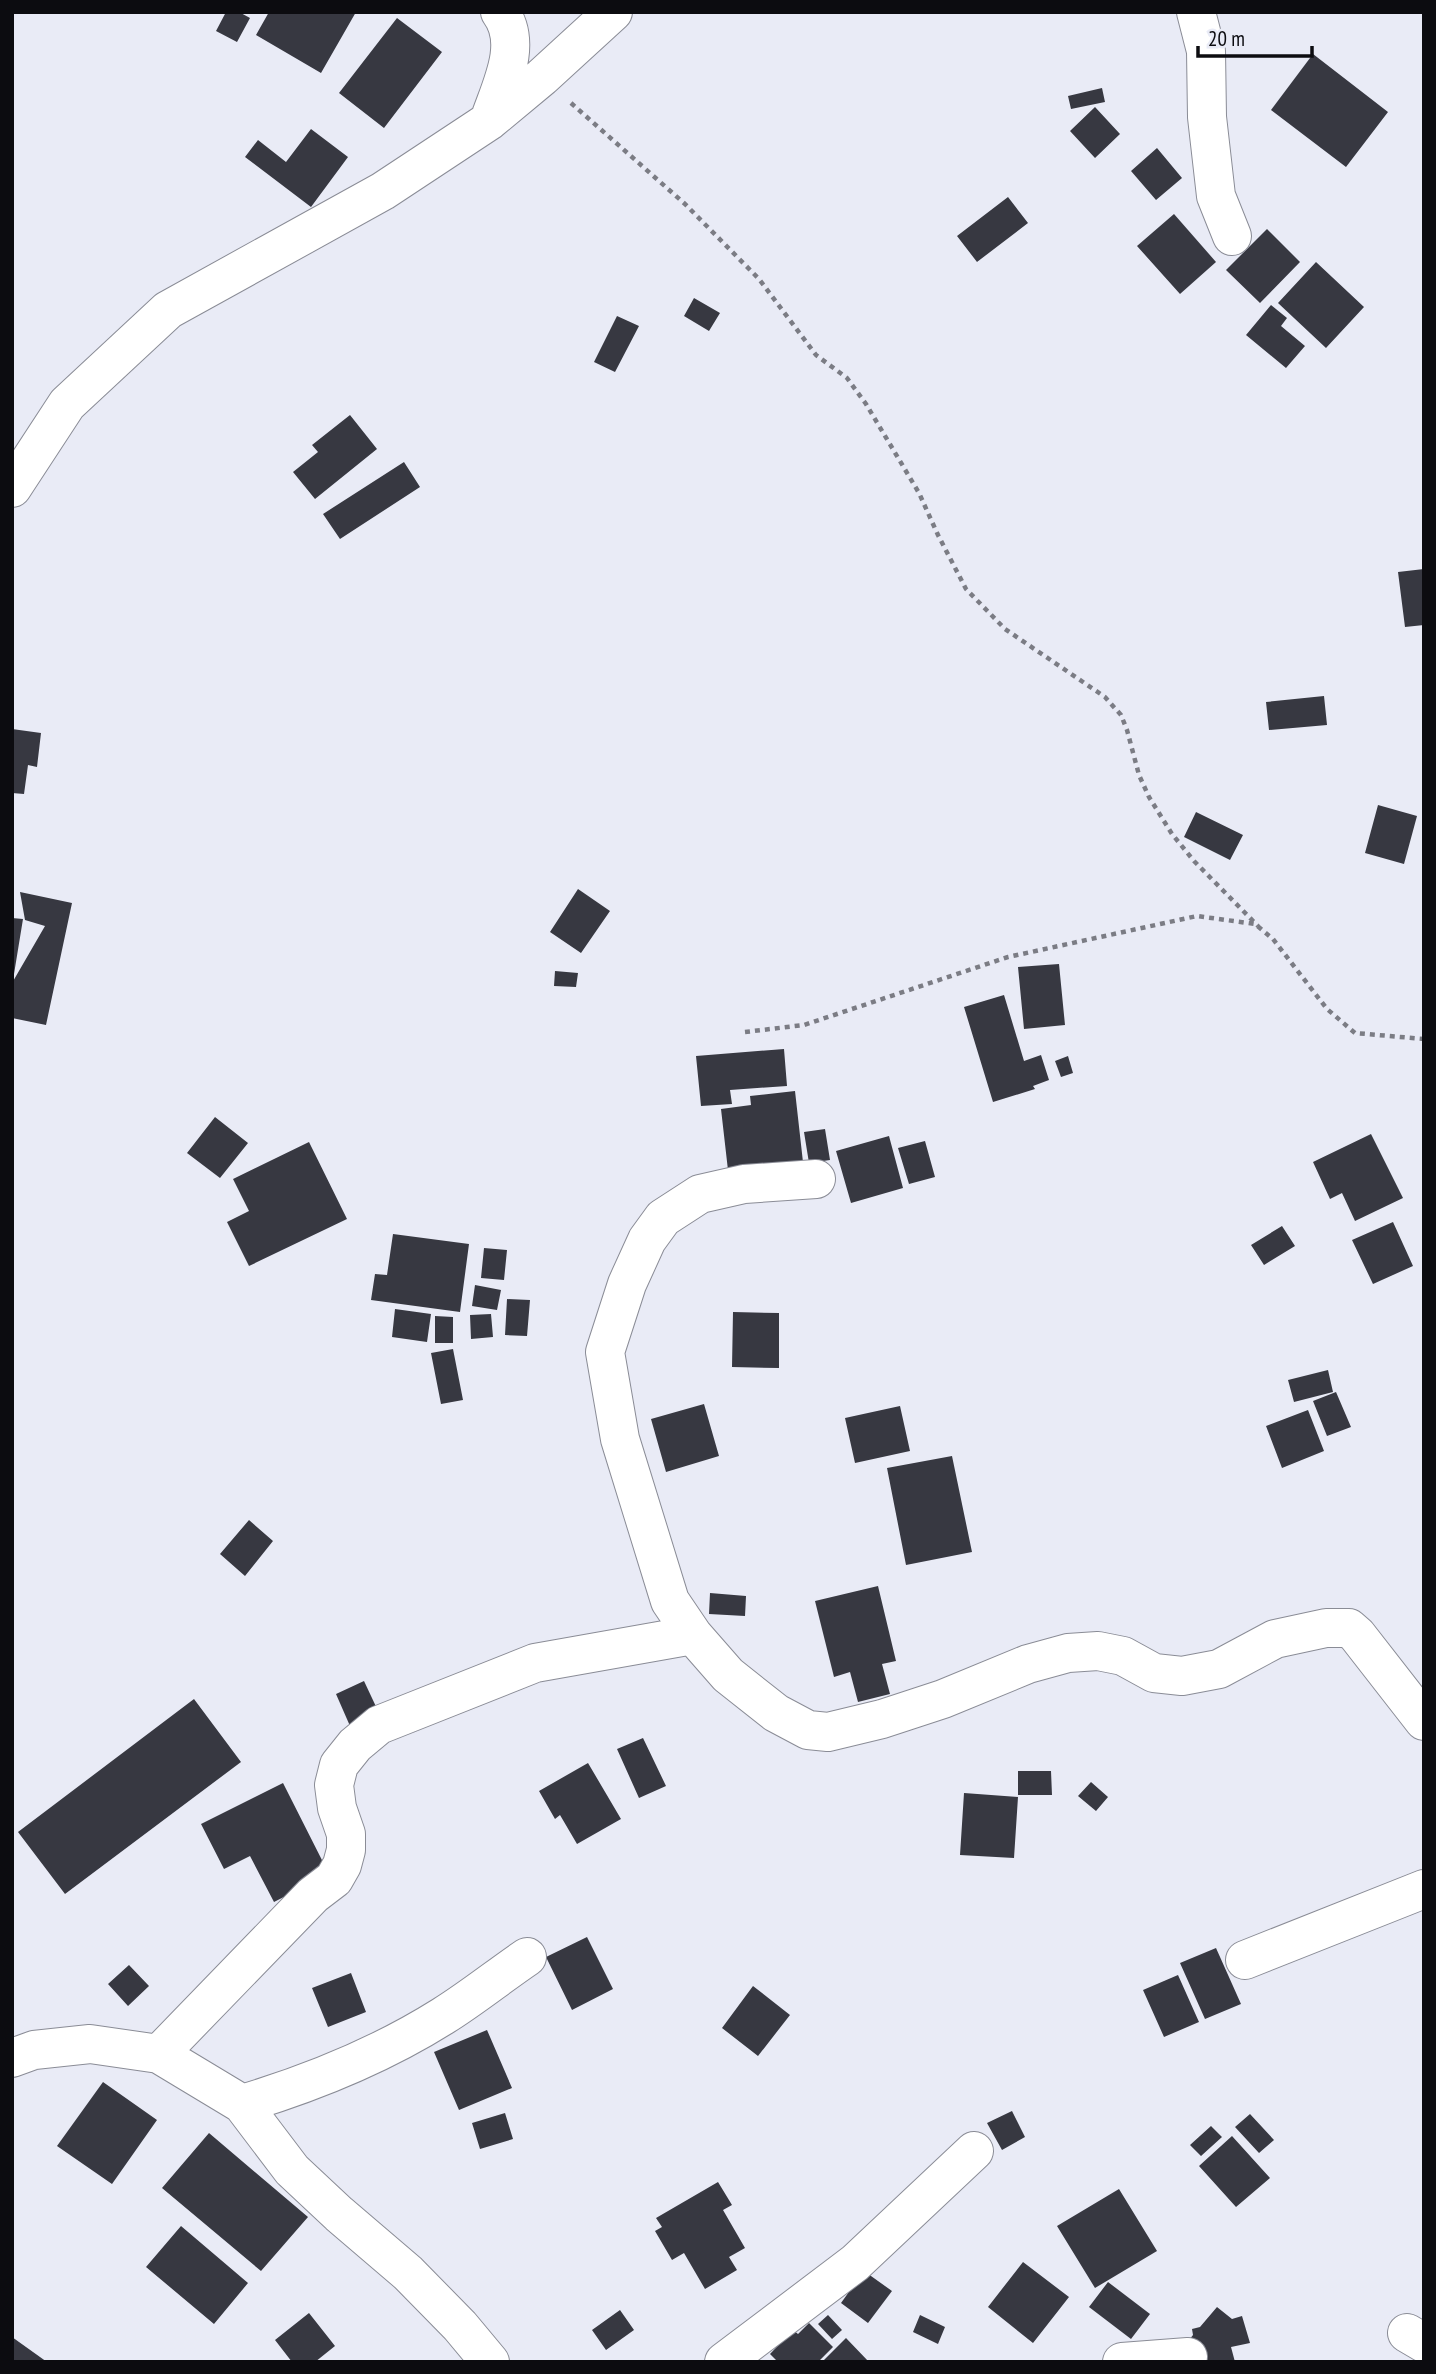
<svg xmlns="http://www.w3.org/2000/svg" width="1436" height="2374" font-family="'PT Sans Narrow',sans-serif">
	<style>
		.building { fill: #373841 }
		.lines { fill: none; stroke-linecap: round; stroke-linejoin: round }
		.street-casing { stroke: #8a8c96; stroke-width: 40 }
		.path { stroke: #7b7c84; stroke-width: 4.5; stroke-dasharray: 5 5; stroke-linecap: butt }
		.street { stroke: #fff; stroke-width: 38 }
	</style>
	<rect width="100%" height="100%" fill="#e9ebf6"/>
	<path class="building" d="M226 12H239L250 18 237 42 216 31Z
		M269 12H356L321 73 256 35Z
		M397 18 442 52 384 128 339 93Z
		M1313 54 1388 112 1346 167 1271 110Z
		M1102 88 1105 102 1071 109 1068 96Z
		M1095 107 1120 134 1095 158 1070 131Z
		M311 129 348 157 311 207 245 157 258 140 286 162Z
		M1157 148 1182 178 1156 200 1131 171Z
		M1008 197 1028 223 977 262 957 236Z
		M1174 214 1216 262 1180 294 1137 246Z
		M1267 229 1300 262 1260 303 1226 270Z
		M1316 262 1364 307 1326 348 1278 303Z
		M694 298 720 313 709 331 684 316Z
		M1271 305 1287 318 1281 326 1305 346 1286 368 1246 335Z
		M617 316 639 326 615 372 594 362Z
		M350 415 377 449 315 499 293 472 318 452 312 445Z
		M404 462 420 487 340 539 323 514Z
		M1424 569V625L1405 627 1398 572Z
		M1324 696 1327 725 1269 730 1266 702Z
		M12 729 41 733 37 767 28 765 24 794 12 793Z
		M1378 805 1417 816 1404 864 1365 853Z
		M1196 812 1243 835 1230 860 1184 837Z
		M578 889 610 911 581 953 550 932Z
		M20 892 72 903 46 1025 12 1018V983L45 926 25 920Z
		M12 918 23 919 14 974H12Z
		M1059 964 1065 1025 1024 1029 1018 967Z
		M555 971 578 973 576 987 554 986Z
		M1004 995 1024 1061 1041 1055 1049 1080 1033 1086 1035 1089 993 1102 964 1007Z
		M784 1049 787 1086 730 1090 732 1104 701 1106 696 1056Z
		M1068 1056 1073 1073 1061 1077 1055 1061Z
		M795 1091 805 1180 729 1179 721 1109 751 1105 750 1096Z
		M215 1117 248 1143 220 1178 187 1153Z
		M825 1129 830 1160 809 1163 804 1132Z
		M1371 1134 1403 1198 1355 1221 1342 1193 1330 1199 1313 1162Z
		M889 1136 903 1188 851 1203 836 1151Z
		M925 1141 935 1177 909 1184 898 1148Z
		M309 1142 347 1219 249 1266 227 1222 249 1211 233 1179Z
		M1393 1222 1413 1266 1373 1284 1352 1240Z
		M1282 1226 1295 1246 1264 1265 1251 1245Z
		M393 1234 469 1244 460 1312 371 1300 375 1274 387 1275Z
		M484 1248 507 1250 504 1280 481 1278Z
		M475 1285 501 1290 497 1310 472 1306Z
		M507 1299 530 1300 527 1336 505 1335Z
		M395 1309 431 1314 427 1342 392 1337Z
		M733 1312 779 1313V1368L732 1367Z
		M491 1314 493 1337 471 1339 470 1315Z
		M435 1316 453 1317V1343H435Z
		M453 1349 463 1400 441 1404 431 1353Z
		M1328 1370 1333 1392 1294 1402 1288 1380Z
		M1336 1392 1351 1427 1327 1436 1313 1401Z
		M704 1404 719 1456 666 1472 651 1419Z
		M900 1406 910 1451 855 1463 845 1418Z
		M1308 1410 1324 1451 1282 1468 1266 1426Z
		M952 1456 972 1552 906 1565 887 1468Z
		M249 1520 273 1541 245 1576 220 1554Z
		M878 1586 896 1661 882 1664 890 1694 858 1702 850 1672 834 1677 815 1601Z
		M710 1593 746 1596 745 1616 709 1614Z
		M364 1681 379 1713 350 1726 336 1694Z
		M194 1699 241 1762 65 1894 18 1832Z
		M643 1738 666 1786 639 1798 617 1749Z
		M588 1763 621 1819 577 1844 560 1815 555 1819 539 1791Z
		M1018 1771H1051L1052 1795H1018Z
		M1091 1782 1108 1797 1096 1811 1078 1796Z
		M283 1783 329 1874 274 1902 250 1856 224 1869 201 1824Z
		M964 1793 1018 1797 1014 1858 960 1855Z
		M587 1937 613 1989 572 2010 546 1957Z
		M1216 1948 1241 2004 1205 2019 1180 1963Z
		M129 1965 149 1986 128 2006 108 1984Z
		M351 1973 366 2012 328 2027 312 1988Z
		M1178 1975 1199 2022 1164 2037 1143 1990Z
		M753 1986 790 2015 758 2056 722 2028Z
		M487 2030 512 2088 459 2110 434 2052Z
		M103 2082 157 2120 112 2184 57 2146Z
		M1012 2111 1025 2137 1002 2150 987 2123Z
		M505 2113 513 2139 480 2149 472 2123Z
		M1250 2114 1274 2140 1259 2153 1235 2127Z
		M1211 2126 1222 2137 1201 2156 1190 2145Z
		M209 2133 308 2217 261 2271 162 2188Z
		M1232 2136 1270 2178 1236 2207 1199 2166Z
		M718 2182 732 2205 723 2210 745 2248 729 2257 737 2270 705 2289 684 2253 672 2260 655 2231 662 2227 656 2218Z
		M1119 2189 1157 2251 1095 2288 1057 2226Z
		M181 2226 248 2283 214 2324 146 2267Z
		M1023 2262 1069 2297 1033 2343 988 2307Z
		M864 2271 892 2291 868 2323 841 2303Z
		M1108 2282 1150 2314 1131 2339 1089 2307Z
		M1217 2307 1232 2319 1242 2316 1250 2343 1231 2347 1235 2362H1201L1189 2340 1193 2335 1192 2329 1200 2327Z
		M620 2310 634 2330 606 2350 592 2330Z
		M309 2313 335 2346 315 2362H292L275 2340Z
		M828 2315 842 2330 832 2339 818 2324Z
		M920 2315 945 2327 938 2344 913 2332Z
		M809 2323 833 2347 818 2362H778L770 2354 793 2330 798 2334Z
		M12 2337 47 2362H12Z
		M846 2338 869 2362H822Z"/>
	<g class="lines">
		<g class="street-casing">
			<path id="street" d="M1196 12 1206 51 1207 117 1216 196 1232 236
				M489 121C500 88 524 44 500 12
				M12 488 67 404 168 310 383 191 489 121 542 77 613 12
				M816 1179 744 1184 700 1194 663 1218 647 1240 627 1284 605 1352 620 1439 670 1601 693 1635 728 1675 776 1713 808 1730 828 1732 882 1719 943 1699 1028 1664 1068 1653 1098 1651 1123 1656 1154 1673 1182 1676 1219 1669 1275 1639 1326 1628H1349L1357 1635 1424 1721
				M1245 1960 1424 1889
				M159 2054 313 1895 334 1879 342 1865 346 1850V1834L337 1808 334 1785 339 1765 355 1745 379 1725 535 1663 693 1635
				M12 2058 34 2050 90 2044 159 2054 242 2104 292 2170 339 2214 408 2273 460 2326 490 2362
				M242 2104C312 2083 381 2055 443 2016 472 1998 499 1976 527 1957
				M1407 2333 1424 2343
				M724 2362 855 2263 974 2151
				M1122 2362 1188 2357"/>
		</g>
		<path class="path" d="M571 103 685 204 759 279 816 355 847 378 866 404 919 493 938 535 966 589 1005 629 1105 697 1121 715 1127 730 1139 775 1149 797 1172 834 1194 861 1258 926
			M745 1032 804 1025 1008 957 1197 916 1255 924 1273 939 1327 1009 1355 1033 1424 1039"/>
		<use href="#street" class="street"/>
	</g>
	<rect width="1436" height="2374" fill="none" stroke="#0c0c10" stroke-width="28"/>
	<path d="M1198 46v10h114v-10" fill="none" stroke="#0c0c10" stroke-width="3.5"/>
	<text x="1208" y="46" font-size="21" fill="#0c0c10" stroke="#e9ebf6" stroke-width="5" paint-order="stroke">20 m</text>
</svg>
